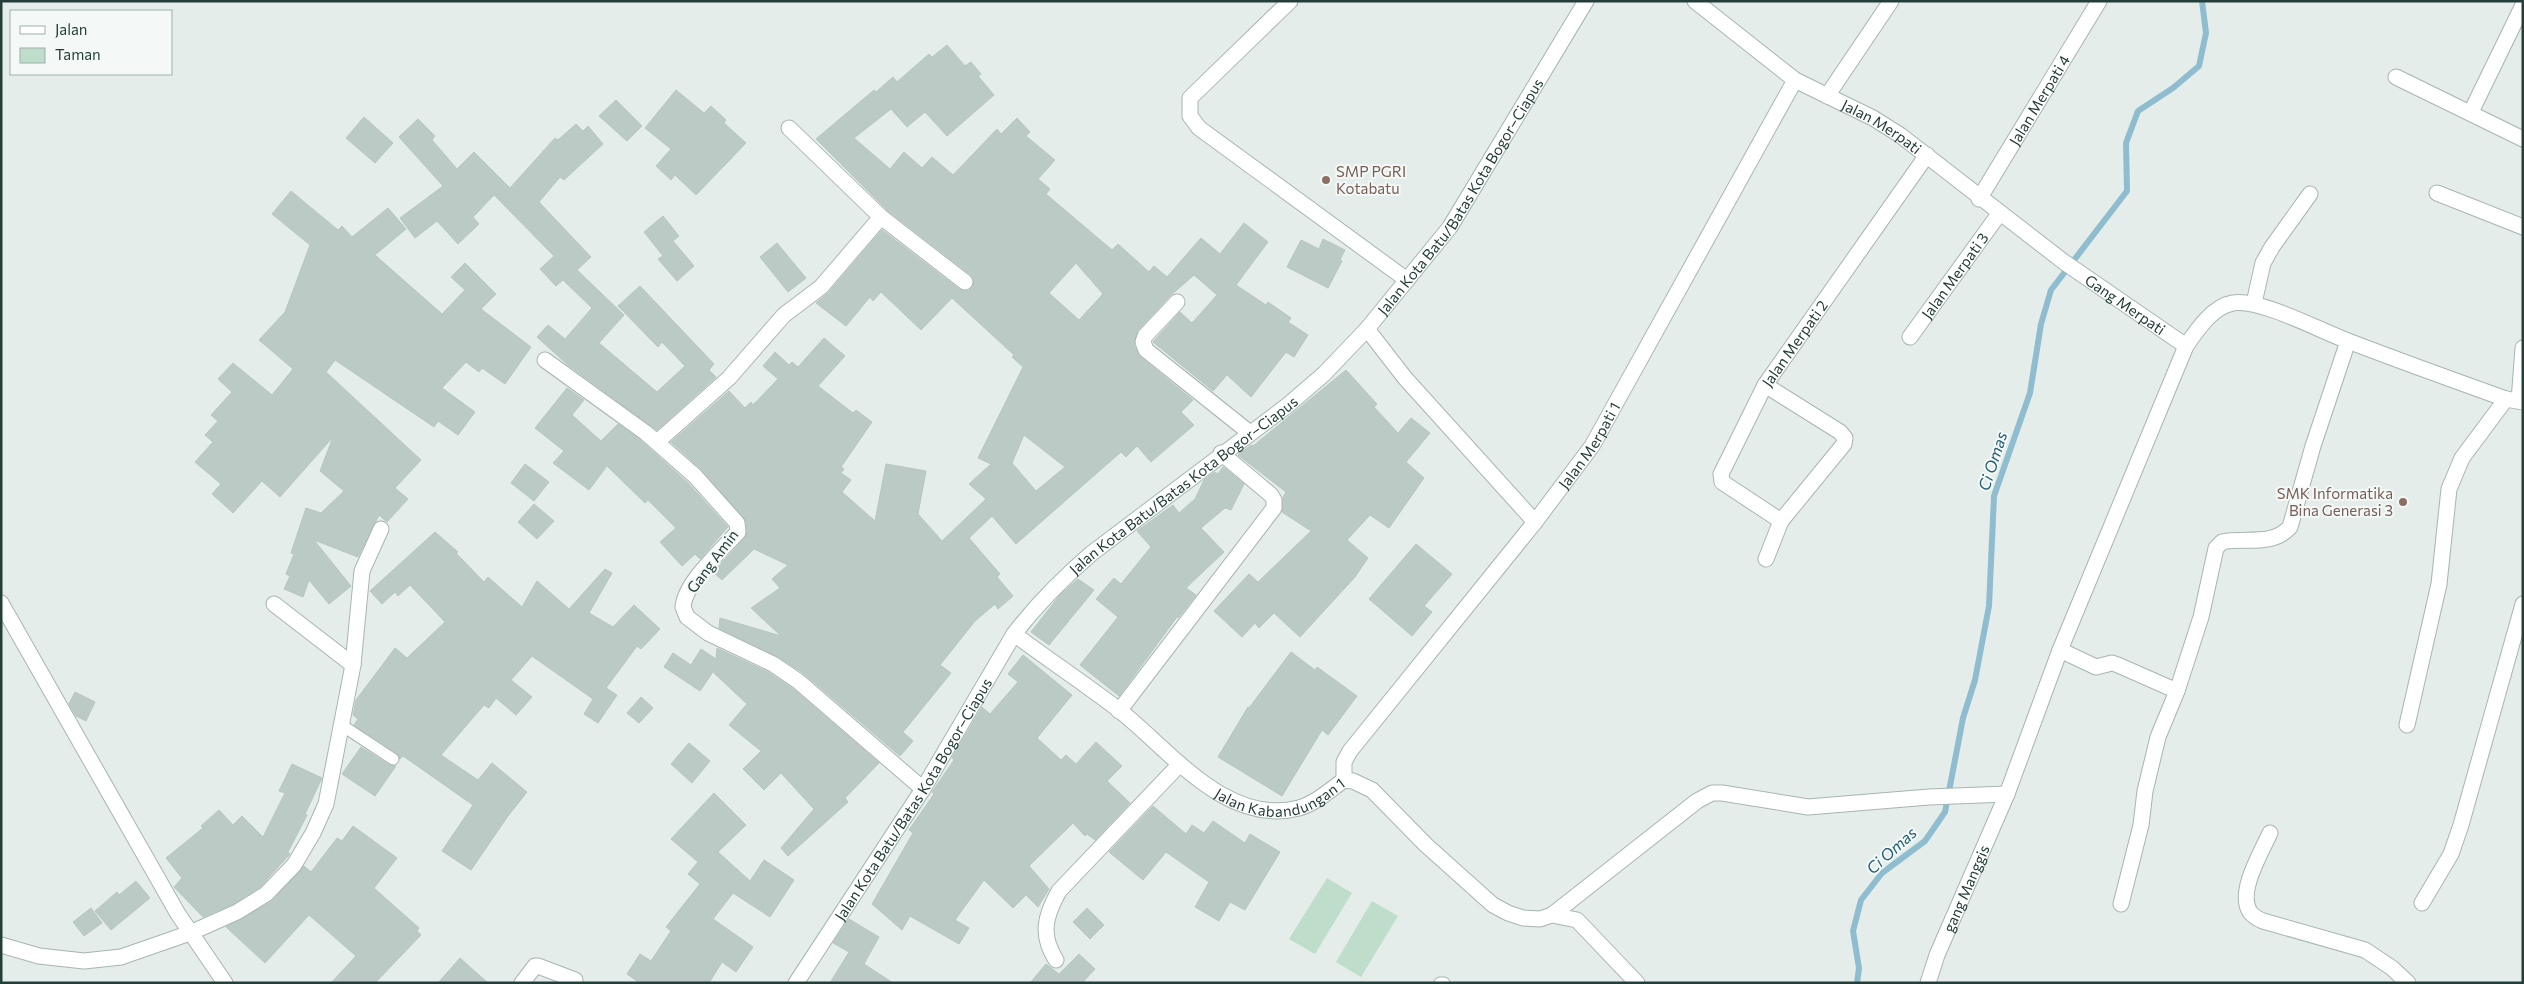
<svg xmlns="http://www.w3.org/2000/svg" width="2524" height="984" font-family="Commissioner,sans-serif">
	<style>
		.green { fill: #beddca }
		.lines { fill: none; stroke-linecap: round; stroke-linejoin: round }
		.stream { stroke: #8fbdcf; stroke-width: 6 }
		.building { fill: #bccac6; stroke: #b6c6c1; fill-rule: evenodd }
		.lane-casing { stroke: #a7b5b2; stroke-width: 13 }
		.street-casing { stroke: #a7b5b2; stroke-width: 17 }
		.secondary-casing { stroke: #a3b8b3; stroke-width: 17 }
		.lane { stroke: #fff; stroke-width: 11 }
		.street { stroke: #fff; stroke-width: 15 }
		.secondary { stroke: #fff; stroke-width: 15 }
		.education-dot { fill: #8d6e63; stroke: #f4f9f7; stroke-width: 2 }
		.labels { text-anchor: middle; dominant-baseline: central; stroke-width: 4; stroke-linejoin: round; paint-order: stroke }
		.street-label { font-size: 15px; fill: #243e3a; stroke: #f4f9f7 }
		.education-label { font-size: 15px; fill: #785e54; stroke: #f4f9f7; text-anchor: start }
		.water-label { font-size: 16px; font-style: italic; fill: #215e77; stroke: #f4f9f7 }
	</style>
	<rect width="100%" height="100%" fill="#e4edea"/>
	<path class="green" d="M1327 878 1352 893 1315 954 1289 939Z
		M1372 901 1398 916 1361 977 1336 962Z"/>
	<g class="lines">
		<path class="stream" d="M1857 983 1859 968 1853 931 1861 900 1882 873 1925 841 1945 812 1963 718 1975 680 1989 606 1994 496 2030 393 2041 324 2051 290 2127 191 2126 143 2138 111 2173 88 2199 66 2206 33 2202 1"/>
	</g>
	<path class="building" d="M947 45 965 66 971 62 981 74 978 76 994 95 947 136 925 112 907 127 891 109 854 138 890 169 904 152 922 168 932 157 953 175 997 129 1001 134 1017 118 1030 132 1026 136 1055 160 1038 179 1050 189 1046 194 1112 250 1118 244 1149 272 1154 266 1167 277 1201 238 1220 254 1244 223 1268 242 1236 285 1266 305 1268 302 1291 318 1288 322 1308 335 1294 357 1286 352 1251 397 1227 375 1213 391 1153 342 1180 312 1192 323 1217 295 1194 275 1170 296 1138 330 1134 345 1140 357 1193 400 1181 412 1194 425 1151 462 1137 446 1126 457 1121 452 1016 544 992 516 969 538 1000 574 997 577 1013 596 998 609 995 604 975 621 940 665 951 673 903 732 913 741 900 756 803 673 777 656 719 628 720 618 781 636 751 608 780 588 772 579 788 565 754 549 722 580 713 572 745 538 747 531 746 521 702 470 671 442 729 391 745 408 751 402 753 405 778 379 763 366 775 352 789 365 792 362 798 367 824 338 845 356 818 386 853 413 856 410 872 422 841 467 844 469 841 473 851 480 842 492 875 521 886 464 926 471 918 514 942 541 986 499 969 484 991 464 978 458 1023 367 1012 357 1014 355 952 298 921 330 881 292 873 301 870 297 846 326 816 303 828 293 882 230 959 289 968 291 973 287 974 279 971 275 887 210 816 139 874 90 876 92 893 77 897 82 929 54 932 57ZM1076 263 1103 294 1079 320 1049 293ZM1024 435 1065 467 1036 491 1012 463Z
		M676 90 704 113 711 106 726 120 724 123 746 143 696 195 675 175 671 180 656 166 671 149 645 128Z
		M616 100 642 126 627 141 599 116Z
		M364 117 393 143 375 163 346 138Z
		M418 119 435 136 432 140 457 169 474 152 510 188 555 138 558 140 576 124 583 131 588 126 603 144 564 180 560 177 539 202 591 257 577 270 624 315 599 343 657 392 685 366 662 342 658 347 618 306 640 286 714 364 709 370 716 377 657 430 568 365 537 337 548 325 565 339 592 308 563 280 556 286 540 269 554 256 494 195 473 217 479 224 458 244 437 221 415 238 400 218 443 186 399 137Z
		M291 191 338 230 342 226 352 237 388 208 406 229 375 255 442 314 465 290 451 277 465 263 496 294 481 309 531 347 505 384 482 368 479 372 466 362 442 388 475 412 458 435 438 421 434 427 335 360 326 372 421 460 395 488 408 499 387 522 379 515 358 557 314 540 351 586 329 604 309 580 303 597 284 589 290 576 286 574 294 554 291 553 306 508 321 513 344 491 320 471 333 437 280 497 262 481 233 513 212 494 221 484 195 462 213 442 205 435 218 421 211 415 232 392 218 379 233 363 272 395 293 369 259 340 285 312 310 245 272 214Z
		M663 216 679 236 673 241 694 266 677 281 658 259 663 256 644 232Z
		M1323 239 1345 250 1340 260 1342 261 1328 288 1287 267 1301 240 1319 249Z
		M777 243 806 278 788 292 760 257Z
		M1346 370 1377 404 1374 407 1398 433 1411 418 1430 433 1406 462 1424 478 1389 528 1370 515 1347 540 1368 558 1355 577 1300 637 1274 613 1259 628 1255 623 1242 637 1214 611 1249 574 1258 582 1311 531 1282 512 1283 497 1286 492 1238 455 1251 445 1253 446Z
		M567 388 584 400 572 415 601 441 618 424 640 440 688 483 728 527 700 559 695 554 682 566 660 542 676 528 648 500 645 503 607 466 589 490 553 463 564 451 535 428Z
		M525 464 549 482 534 501 511 483Z
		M1223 467 1244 484 1231 510 1225 508 1201 528 1224 552 1186 588 1196 595 1178 618 1177 617 1119 696 1080 665 1118 617 1096 599 1114 578 1121 584 1151 547 1137 531 1173 505 1179 513 1195 499 1204 480 1215 472 1218 474Z
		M534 504 554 521 537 539 518 522Z
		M435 532 458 552 456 553 484 582 488 577 522 607 537 581 569 609 605 569 612 573 589 613 613 627 634 605 660 629 641 649 637 646 606 688 617 695 598 723 584 714 593 699 532 656 511 680 532 697 516 715 496 698 489 708 484 705 441 755 478 780 492 763 527 792 508 816 471 870 442 851 473 805 403 756 400 759 397 753 354 725 358 719 353 715 356 700 395 648 407 658 445 622 410 585 398 596 395 592 382 604 370 591Z
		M1416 544 1452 574 1424 606 1432 612 1412 636 1369 599Z
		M1078 579 1094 590 1049 645 1031 632 1060 595Z
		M717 648 768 672 792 688 879 763 845 798 848 802 788 856 781 848 814 809 781 773 764 790 743 769 761 751 729 725 747 704 714 673 715 669 700 691 664 667 673 653 691 665 701 649 716 659Z
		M1291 652 1315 670 1317 667 1357 696 1328 735 1322 730 1282 796 1218 757 1248 707 1249 708Z
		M1023 655 1072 695 1037 738 1061 760 1066 755 1076 764 1096 742 1122 766 1107 781 1130 803 1095 840 1087 834 1085 836 1073 823 1029 866 1049 889 1038 907 1026 895 1013 908 984 880 955 920 969 928 959 944 910 916 902 930 872 904 913 833 909 830 934 794 932 792 954 760 952 758 982 707 990 714 1018 682 1008 674Z
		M75 692 95 702 86 721 76 716 69 704Z
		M641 697 653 708 639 723 627 713Z
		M689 743 710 761 692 783 671 764Z
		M361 747 389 765 396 766 375 796 342 774Z
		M292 764 322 778 305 814 307 815 288 852 290 854 260 887 233 904 203 917 174 887 182 878 166 858 203 828 201 826 219 810 233 825 242 816 263 837 285 793 279 791Z
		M714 793 746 825 718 852 750 881 764 860 794 880 770 917 733 893 713 919 753 947 736 972 722 962 709 983H640L627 974 640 954 651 961 671 931 666 927 700 884 688 874 698 862 671 839Z
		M1153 806 1186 834 1192 825 1204 833 1213 821 1245 843 1250 834 1280 852 1245 910 1230 902 1219 921 1195 907 1209 882 1166 852 1143 880 1109 852Z
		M353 826 397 858 374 888 419 928 417 931 421 935 375 983H331L356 956 309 915 265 963 226 927 271 902 304 866 311 872 337 838 342 841Z
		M136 881 150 898 111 930 95 911 117 892 119 895Z
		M91 908 102 923 84 936 73 922Z
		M1087 908 1104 925 1090 939 1073 922Z
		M849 919 879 937 864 964 893 983H830L849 952 833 943Z
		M1079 954 1095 969 1082 983H1030L1046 964 1059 974Z
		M460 958 488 983H438Z"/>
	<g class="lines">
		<g class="lane-casing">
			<path id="lane" d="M343 726 393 759
				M1440 983H1444"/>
		</g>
		<g class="street-casing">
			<g id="street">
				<path d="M1290 1 1190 98V116L1199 128 1407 280"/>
				<path id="s1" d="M1695 1 1795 80 1873 118 1900 135 2064 262 2186 346"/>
				<path d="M2396 77 2523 139"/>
				<path d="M1827 96 1891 1"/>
				<path d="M2471 112 2523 5"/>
				<path d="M789 128 881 217 965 282"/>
				<path d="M2437 193 2523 227"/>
				<path id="s2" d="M1979 199 2099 1"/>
				<path d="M1177 302 1145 336 1143 342 1146 350 1250 433"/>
				<path d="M2254 303 2263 263 2272 247 2310 194"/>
				<path d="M1367 329 1405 378 1535 522"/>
				<path id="s3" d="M1910 337 1999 214"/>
				<path d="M545 360 646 433 695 476 737 523 738 532C721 551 685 582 683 607L687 617 708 633 773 664 798 681 923 789"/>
				<path d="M1765 385 1840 432 1845 438 1844 444 1781 521 1766 559"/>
				<path d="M2519 401 2523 348"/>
				<path d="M657 442 729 378 784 315 821 287 881 217"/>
				<path id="s4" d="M1781 521 1722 482 1721 474 1765 385 1927 155"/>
				<path d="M1 603 178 914 225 983"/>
				<path d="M274 604 353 665"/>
				<path id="s5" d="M1014 634C1049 660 1085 684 1119 710 1169 749 1226 827 1299 808 1316 803 1330 790 1344 780L1353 781 1372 790 1426 845 1493 905 1508 913 1523 918 1540 919 1552 915 1577 920 1637 983"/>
				<path d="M2060 650 2096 667 2112 663 2118 665 2177 691 2158 737 2145 791 2141 825 2121 904"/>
				<path d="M2177 691 2201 617 2216 548 2222 542C2245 537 2272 547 2290 527L2313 446 2348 341"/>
				<path d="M1119 711 1274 508V500L1271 495 1221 453"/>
				<path d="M2407 725 2439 584 2449 489 2462 458 2506 399"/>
				<path id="s6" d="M1344 780V762L1350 751 1535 522 1592 446 1795 80"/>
				<path d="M2270 833C2261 853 2237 892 2250 912 2253 916 2258 919 2263 921L2365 950 2392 968 2408 983"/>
				<path d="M2422 903 2451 854 2461 825 2523 604"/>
				<path d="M1552 915 1697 801 1712 793H1722L1808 807 1929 797 2007 794"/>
				<path d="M1 945 39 956 84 961 121 957 190 933 237 912 266 894 294 865 313 833 326 804 353 665 362 571 381 529"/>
				<path d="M1056 960C1040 935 1045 916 1059 891L1180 764"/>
				<path d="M522 983 535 966H538L575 980"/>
				<path id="s7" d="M1928 983 1937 955 2007 794 2060 650 2186 346C2197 330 2213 306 2233 303 2259 298 2321 331 2348 341 2400 361 2453 380 2506 399L2523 402"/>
			</g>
		</g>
		<g class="secondary-casing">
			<g id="secondary">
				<path id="s8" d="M796 983 923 789 1014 634C1037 604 1063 578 1092 553L1288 405 1324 374 1367 329 1450 227 1586 1"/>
			</g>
		</g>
		<use href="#lane" class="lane"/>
		<use href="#street" class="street"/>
		<use href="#secondary" class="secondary"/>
	</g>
	<g class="education-dot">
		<circle cx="1326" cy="180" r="5"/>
		<circle cx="2403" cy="502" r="5"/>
	</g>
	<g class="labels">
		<g class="street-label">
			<text stroke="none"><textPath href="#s2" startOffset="116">Jalan Merpati 4</textPath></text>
			<text stroke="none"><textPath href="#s1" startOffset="226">Jalan Merpati</textPath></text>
			<text stroke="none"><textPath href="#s8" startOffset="1042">Jalan Kota Batu/Batas Kota Bogor–Ciapus</textPath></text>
			<text stroke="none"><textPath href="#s3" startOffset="76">Jalan Merpati 3</textPath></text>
			<text stroke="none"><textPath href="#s1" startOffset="528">Gang Merpati</textPath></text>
			<text stroke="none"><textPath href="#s4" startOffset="229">Jalan Merpati 2</textPath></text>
			<text stroke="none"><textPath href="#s6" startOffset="419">Jalan Merpati 1</textPath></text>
			<text stroke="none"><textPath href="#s8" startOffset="638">Jalan Kota Batu/Batas Kota Bogor–Ciapus</textPath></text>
			<text transform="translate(712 561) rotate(-53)">Gang Amin</text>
			<text stroke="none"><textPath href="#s5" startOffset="326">Jalan Kabandungan 1</textPath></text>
			<text stroke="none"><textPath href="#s8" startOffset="218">Jalan Kota Batu/Batas Kota Bogor–Ciapus</textPath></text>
			<text stroke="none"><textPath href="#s7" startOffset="102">gang Manggis</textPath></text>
		</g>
		<g class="education-label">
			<text x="1336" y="171">SMP PGRI<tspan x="1336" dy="17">Kotabatu</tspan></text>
			<text x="2393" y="493" text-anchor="end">SMK Informatika<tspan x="2393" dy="17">Bina Generasi 3</tspan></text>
		</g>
		<g class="water-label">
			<text transform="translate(1992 461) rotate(-72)">Ci Omas</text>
			<text transform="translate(1891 850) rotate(-42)">Ci Omas</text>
		</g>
	</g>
	<rect width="2524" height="984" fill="none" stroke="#243e3a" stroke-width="5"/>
	<rect x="10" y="10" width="162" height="65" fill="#f4f9f7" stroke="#a1aeab"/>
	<rect x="20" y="26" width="25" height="8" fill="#ffffff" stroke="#a1aeab"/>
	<text x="55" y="35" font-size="15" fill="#243e3a">Jalan</text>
	<rect x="20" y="48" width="25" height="15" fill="#beddca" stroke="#a1aeab"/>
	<text x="55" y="60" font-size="15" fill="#243e3a">Taman</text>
</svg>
